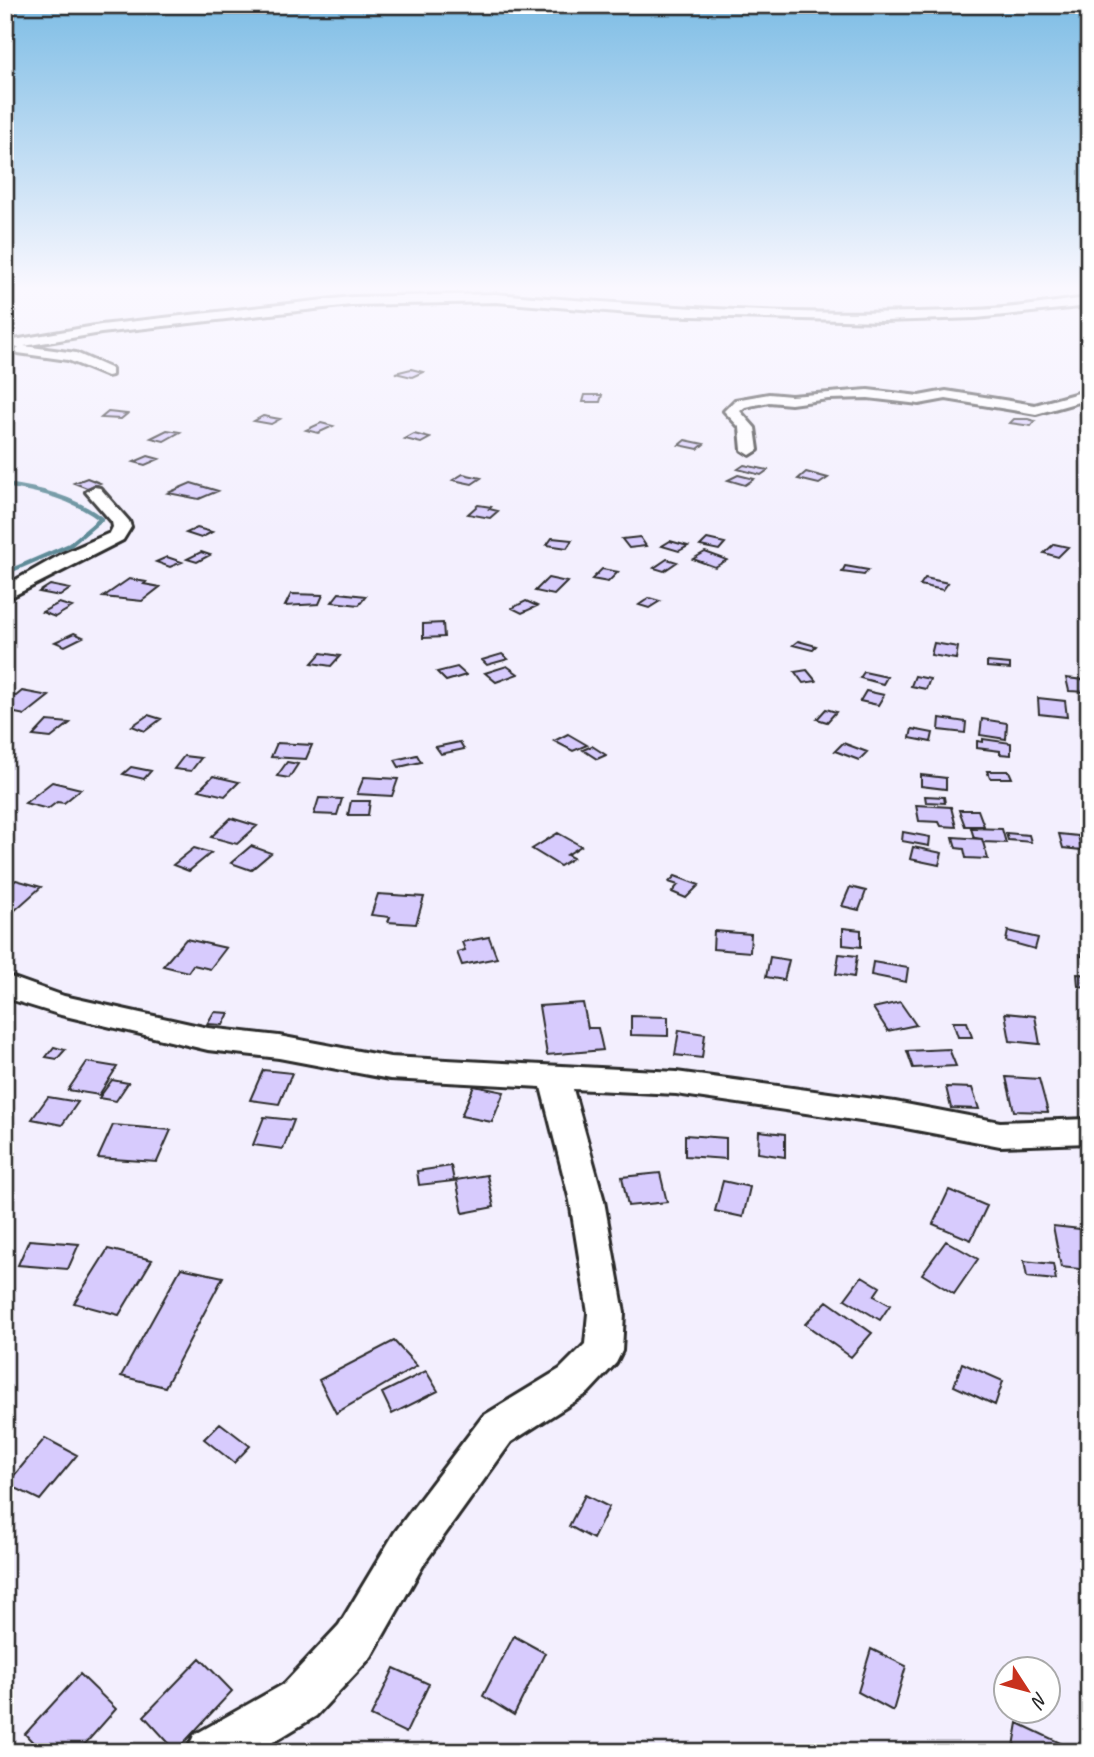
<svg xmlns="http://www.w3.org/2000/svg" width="1094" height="1757" font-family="Caveat,sans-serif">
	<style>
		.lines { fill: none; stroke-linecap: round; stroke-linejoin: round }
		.stream { stroke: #5e8b98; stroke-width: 4.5 }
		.building { fill: #d7cbfd; stroke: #2b2b2b; stroke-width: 2 }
		.minor-casing { stroke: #2b2b2b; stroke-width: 6 }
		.tertiary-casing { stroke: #2b2b2b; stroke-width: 5 }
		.minor { fill: #fff; fill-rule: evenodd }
		.tertiary { fill: #fff; fill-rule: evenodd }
	</style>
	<rect width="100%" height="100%" fill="#f3effe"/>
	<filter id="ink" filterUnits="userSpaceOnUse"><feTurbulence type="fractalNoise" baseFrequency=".0143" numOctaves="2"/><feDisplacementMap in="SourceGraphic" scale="14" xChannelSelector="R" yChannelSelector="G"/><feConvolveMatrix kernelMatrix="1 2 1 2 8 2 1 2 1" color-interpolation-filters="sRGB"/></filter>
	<g filter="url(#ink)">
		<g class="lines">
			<path class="stream" d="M5 485C40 490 72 497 101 519L70 545 5 573"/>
		</g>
		<path class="building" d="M411 369 423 372 412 377 395 373Z
			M585 395H602L600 402H583Z
			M108 412 127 414 121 419 101 418Z
			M263 416 280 419 271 424 254 421Z
			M1014 419H1028L1035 421 1031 426 1010 423Z
			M321 423 333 426 318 433 306 430Z
			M167 430 180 432 164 441 151 438Z
			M414 434 430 438 421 443 405 439Z
			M685 440 704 444 698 449 679 445Z
			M148 456 159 459 145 465 134 462Z
			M744 465 768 470 761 475 738 469Z
			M806 472 828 478 819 484 798 479Z
			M463 474 481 478 472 484 453 480Z
			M738 475 754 479 745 485 728 480Z
			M87 478 100 483 87 488 74 483Z
			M191 483 218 491 199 499 168 493Z
			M478 505 491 507 489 509 498 511 490 518 468 514Z
			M197 528 212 532 201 538 186 533Z
			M640 537 646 546 629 548 622 539Z
			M552 538 572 540 567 548 547 545Z
			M707 539 725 543 719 550 700 546Z
			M670 541 688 546 679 551 662 546Z
			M1054 544 1068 547 1058 557 1044 553Z
			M201 552 210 555 197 562 187 559Z
			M705 552 727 560 715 567 693 559Z
			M167 557 182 562 170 567 156 562Z
			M667 559 677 562 664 571 654 568Z
			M845 566 868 570 864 575 842 572Z
			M602 569 618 572 608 582 592 579Z
			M548 578 567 582 554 595 535 591Z
			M925 578 948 583 943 590 920 585Z
			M129 579 146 582 144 584 160 587 142 601 103 597Z
			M50 585 70 589 60 596 39 592Z
			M339 593 366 596 359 605 332 602Z
			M291 594 323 595 319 604 285 606Z
			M649 598 660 601 649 608 639 605Z
			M526 601 537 606 522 613 512 608Z
			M59 603 72 607 55 617 42 612Z
			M443 623 444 637 423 638V624Z
			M74 633 83 637 65 646 55 642Z
			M798 641 816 646 812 650 793 645Z
			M934 643 958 647 956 659 931 655Z
			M321 653 340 656 331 666 312 663Z
			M502 654 508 659 487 665 482 660Z
			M987 662 1010 664V669L987 667Z
			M507 666 518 674 496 682 485 673Z
			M457 667 466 675 446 681 437 672Z
			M807 670 816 681 803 683 795 672Z
			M864 672 887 677 883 684 860 678Z
			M915 676 930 679 926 689 911 686Z
			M1066 678 1084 680 1087 692 1069 691Z
			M22 691 49 696 25 715 5 711V699L10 695 16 696Z
			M866 691 884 695 878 705 860 701Z
			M1038 698 1065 701 1067 717 1039 714Z
			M826 709 836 712 827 722 817 719Z
			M148 715 161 719 145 731 132 726Z
			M940 718 966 722 965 733 939 730Z
			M982 719 1007 723 1006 739 980 735Z
			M47 721 70 723 51 738 33 736Z
			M912 729 933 733 931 742 910 738Z
			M568 734 587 745 573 751 554 741Z
			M983 739 1011 743V755L1000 754V751L977 748V741L983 742Z
			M460 742 464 749 441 754 436 747Z
			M277 743 312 745 306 759 271 757Z
			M843 743 867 752 859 760 835 751Z
			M592 746 606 755 597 759 583 750Z
			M417 755 421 762 399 767 395 760Z
			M184 756 201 758 191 771 174 769Z
			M287 762 298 764 289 778 277 776Z
			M131 767 151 771 144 779 123 774Z
			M987 771H1009L1012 778H990Z
			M921 775 946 778V789L921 786Z
			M213 776 239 782 225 796 199 790Z
			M364 777 398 779 392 796 357 794Z
			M52 782 81 789 64 803 57 802 48 809 25 803Z
			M925 796 944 797 945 803 926 802Z
			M319 798 342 799 337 815 314 814Z
			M351 801H370L368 815H348Z
			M916 805 951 807 956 827 941 826 939 822 919 821Z
			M959 810H978L984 826H965Z
			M231 818 257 826 237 844 211 837Z
			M971 828 1002 829 1006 843 983 842 982 839 974 838Z
			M903 832 930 837 929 846 902 841Z
			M558 833 581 846 567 855 573 858 560 866 532 849Z
			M1006 833 1029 835 1031 842 1008 840Z
			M1059 834 1078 836 1082 850 1063 848Z
			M953 837 982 839 988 859 966 858 964 849 956 848Z
			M251 846 271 853 251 870 231 863Z
			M913 847 942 853 939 865 910 859Z
			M194 848 211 853 189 871 173 865Z
			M675 876 699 885 686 898 672 892 678 885 669 882Z
			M16 880 41 887 13 912 5 910V889Z
			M850 887 866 891 859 910 842 906Z
			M378 894 424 897 416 924 388 922 390 917 371 915Z
			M843 928 861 930V947L843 945Z
			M714 931 751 934 750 952 713 949Z
			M1008 931 1038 938 1035 949 1006 941Z
			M1086 932H1089V958L1081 956Z
			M489 937 497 958 462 965 457 952 465 950 462 942Z
			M186 939 226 948 210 969 193 965 188 972 163 966Z
			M839 954 857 956 854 977 836 974Z
			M770 957 789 960 784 980 766 977Z
			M873 962 908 968 906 982 871 975Z
			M1077 974 1089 975V987L1078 986Z
			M900 1002 916 1025 888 1031 873 1008Z
			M583 1003 588 1028H598L603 1050 547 1055 539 1006Z
			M214 1012 229 1013 223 1025 207 1024Z
			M1005 1013 1035 1016 1040 1044 1010 1041Z
			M631 1016 668 1017V1036L631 1035Z
			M953 1022H967L972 1037H958Z
			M679 1030 705 1034 702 1058 675 1055Z
			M54 1047 65 1050 57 1059 46 1057Z
			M949 1049 956 1066 913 1068 907 1051Z
			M87 1062 117 1067 99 1095 68 1090Z
			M263 1070 292 1073 279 1104 250 1100Z
			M1006 1077 1039 1079 1048 1112 1014 1111Z
			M112 1080 128 1083 116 1101 99 1098Z
			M474 1086 504 1092 492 1122 461 1116Z
			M946 1087 972 1088 979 1109 951 1108Z
			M48 1097 78 1102 62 1125 32 1119Z
			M264 1117 294 1120 283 1149 253 1145Z
			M113 1125 171 1130 157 1162 98 1158Z
			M759 1131 785 1134V1157L758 1153Z
			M685 1135 726 1138V1159L685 1156Z
			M451 1166 454 1181 419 1185 417 1171Z
			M660 1173 667 1202 628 1206 622 1177Z
			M487 1175 494 1207 463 1213 456 1180Z
			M723 1181 750 1187 743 1217 715 1211Z
			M949 1190 987 1206 971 1240 933 1224Z
			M1053 1226 1089 1230V1270L1061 1267Z
			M29 1240 79 1244 68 1269 18 1265Z
			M946 1241 978 1259 954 1294 922 1274Z
			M108 1249 152 1260 119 1315 74 1303Z
			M1024 1261 1053 1264 1056 1280 1027 1277Z
			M181 1268 223 1277 165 1387 121 1376Z
			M862 1276 880 1287 874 1296 890 1305 880 1320 845 1299Z
			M827 1301 872 1333 851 1357 805 1324Z
			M394 1341 417 1366 336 1413 319 1380Z
			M962 1363 1003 1381 995 1405 954 1386Z
			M426 1371 438 1391 392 1414 382 1393Z
			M220 1423 250 1446 234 1463 204 1439Z
			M45 1438 77 1455 40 1500 7 1484Z
			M585 1495 609 1507 593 1539 569 1526Z
			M514 1636 545 1653 514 1715 483 1696Z
			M871 1649 906 1666 893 1711 858 1692Z
			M200 1658 232 1691 176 1751 144 1716Z
			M394 1668 429 1684 406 1733 371 1716Z
			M1084 1669 1089 1670V1734L1086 1733Z
			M80 1674 116 1709 78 1752H42L25 1734Z
			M1018 1723 1071 1748 1070 1752H1013Z"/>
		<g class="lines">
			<g class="minor-casing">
				<path id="minor" d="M496 294C654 307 814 318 973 310 1011 309 1050 302 1089 298V306L976 318 882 321 654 315 496 302 351 305 101 333 24 346 76 353 112 369V375L107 376 68 360 18 353 16 350 19 347 5 348V342L8 341 101 325 351 297Z
					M868 390 919 396 946 391 1035 405 1089 390V399L1036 414 946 399 919 404 868 398 828 399 791 404 769 402 745 407 740 411 755 428 758 450 750 455 742 450 740 428 724 411 735 400 769 394 791 396Z
					M94 487 100 488 129 521 131 527 123 540 5 600V586L60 555 110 533 113 527 112 522 86 492Z
					M5 975 64 996 208 1028 279 1036 390 1057 676 1072 895 1102 1000 1122 1089 1119V1143L1000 1146 895 1126 676 1094 573 1089 604 1201 624 1313 622 1351 616 1363 588 1393 511 1442 425 1562 371 1657 316 1716 257 1752H187L194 1735 284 1684 339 1625 395 1532 483 1416 560 1369 585 1344 588 1313 570 1201 541 1087 390 1079 279 1058 208 1050 61 1015 6 998Z"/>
			</g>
			<g class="tertiary-casing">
				<path id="tertiary" d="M5 340 14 341 16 345 14 349 5 350Z"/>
			</g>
			<use href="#minor" class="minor"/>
			<use href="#tertiary" class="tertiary"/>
		</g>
	</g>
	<linearGradient id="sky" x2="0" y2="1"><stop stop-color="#7ebde5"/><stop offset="0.54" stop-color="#faf8ff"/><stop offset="1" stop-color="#faf8ff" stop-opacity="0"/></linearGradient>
	<rect width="1094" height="534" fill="url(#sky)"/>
	<rect width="1094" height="1757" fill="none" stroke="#fff" stroke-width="28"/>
	<rect x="14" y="14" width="1066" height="1729" fill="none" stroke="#2b2b2b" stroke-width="2.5" filter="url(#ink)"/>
	<g transform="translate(1027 1690) rotate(126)"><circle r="33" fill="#ffffff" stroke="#aaaaaa" stroke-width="2"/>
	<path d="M0-5L12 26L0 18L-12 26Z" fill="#c8321e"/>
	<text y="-10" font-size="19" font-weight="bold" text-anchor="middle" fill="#2b2b2b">N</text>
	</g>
</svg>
